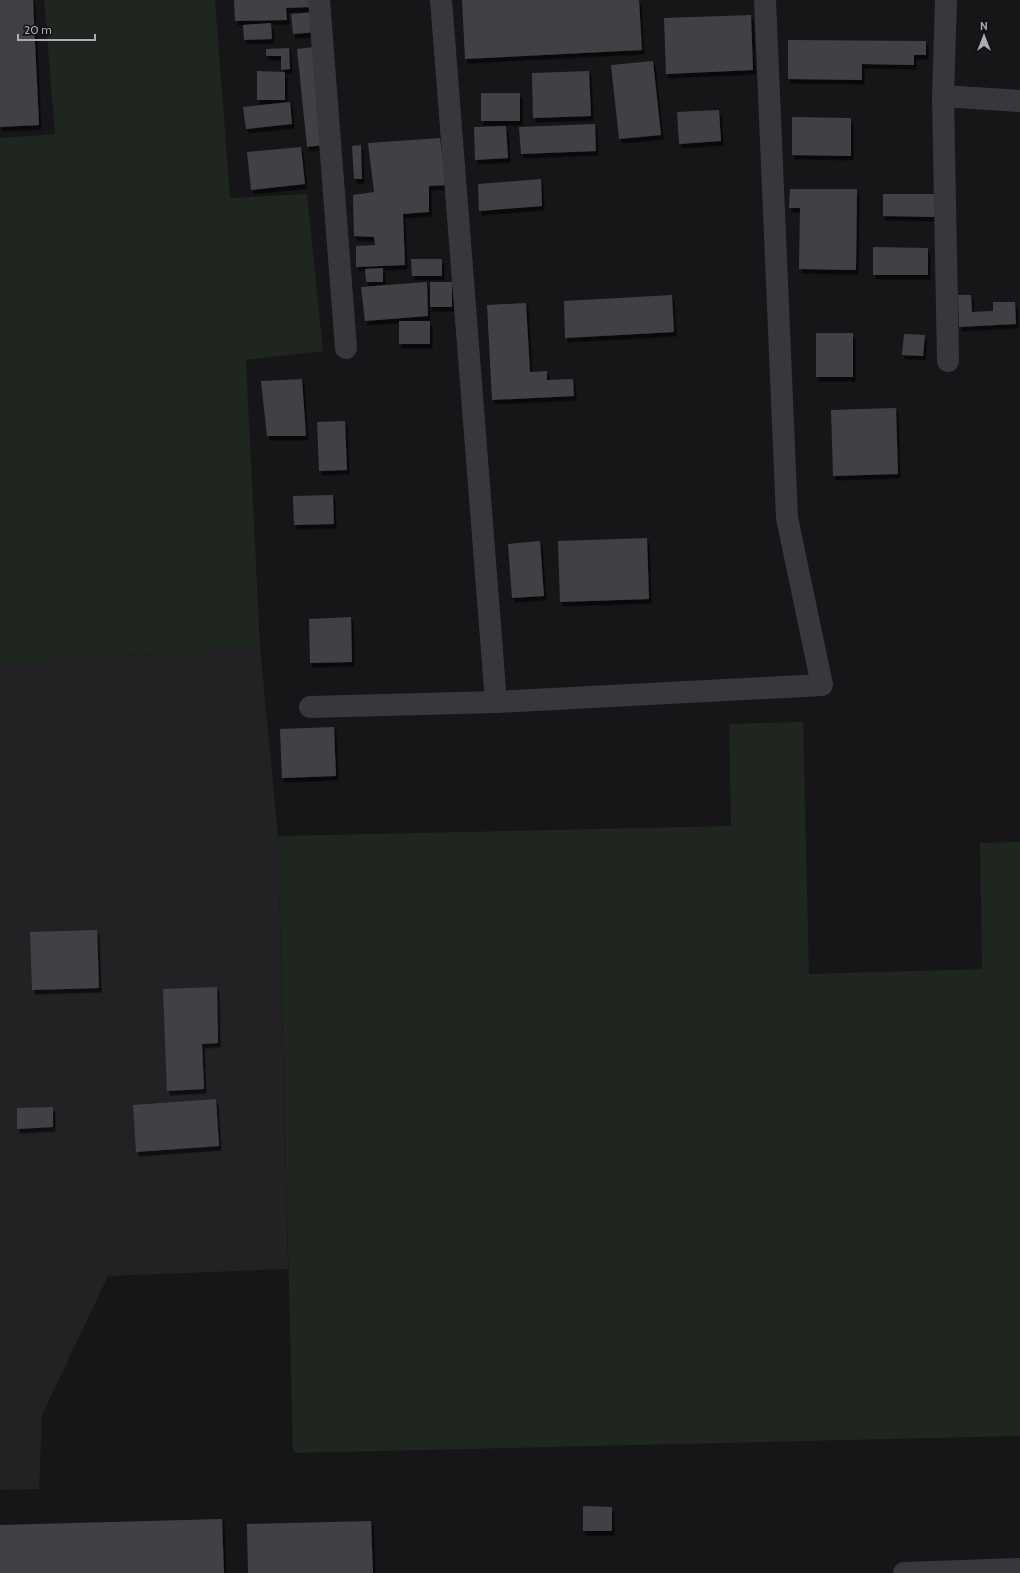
<svg xmlns="http://www.w3.org/2000/svg" width="1020" height="1573" font-family="Cabin,sans-serif">
	<style>
		.built { fill: #222225 }
		.green { fill: #1e261f }
		.building { fill: #404145; filter: url(#shadow) }
		.lines { fill: none; stroke-linecap: round; stroke-linejoin: round }
		.minor { stroke: #37383d; stroke-width: 22 }
	</style>
	<defs>
		<filter id="shadow"><feDropShadow dx="2.5" dy="4.5" stdDeviation="0" flood-color="#0009"/></filter>
	</defs>
	<rect width="100%" height="100%" fill="#161618"/>
	<path class="built" d="M260 647 278 836 288 1269 108 1276 42 1415 39 1489 0 1490V664Z"/>
	<path class="green" d="M44 0H215L230 198 307 194 323 351 246 360 260 647 0 664V138L55 134Z
		M803 722 809 974 982 969 980 843 1020 842V1436L293 1453 278 836 731 826 729 724Z"/>
	<path class="building" d="M0 0H33L39 125 0 127Z
		M234 0H310V7L286 8 287 20 235 21Z
		M462 0H639L642 50 465 59Z
		M316 12 318 32 293 34 291 14Z
		M751 15 753 70 666 74 664 18Z
		M271 23 272 39 244 40 243 25Z
		M788 40 926 41V55H914V65L862 64V80L788 79Z
		M313 47 324 145 307 147 297 49Z
		M289 48 290 69 281 70V56H266V49Z
		M653 61 661 135 619 139 611 65Z
		M257 71 285 72V100H257Z
		M589 71 591 116 533 118 532 73Z
		M481 93H520V121H481Z
		M290 102 292 124 246 129 243 107Z
		M719 110 721 141 679 144 677 112Z
		M792 117 851 118V156L792 155Z
		M595 124 596 151 521 154 519 127Z
		M506 126 508 158 475 160 474 127Z
		M440 138 446 185 429 186V212L403 214 405 265 356 267V246L375 245 374 237 354 236 353 195 374 192 368 143Z
		M361 145 362 179H354L352 146Z
		M301 147 305 184 251 190 247 152Z
		M541 179 542 206 479 211 478 184Z
		M790 189H857L856 270 799 269 800 208H789Z
		M883 194H936V217L883 216Z
		M873 247 928 248V275H873Z
		M411 259H442V276H412Z
		M383 268V282H366L365 269Z
		M427 282 428 316 365 321 361 287Z
		M430 282H452V307H430Z
		M672 295 674 332 565 338 564 301Z
		M958 295H971L972 312 993 311V302H1015L1016 324 959 327Z
		M526 303 530 372 547 371V380L573 379 574 396 492 400 487 305Z
		M399 321H430V344H399Z
		M816 333H853V377H816Z
		M904 334 925 335 923 356 902 355Z
		M302 379 306 436H267L261 381Z
		M896 408 898 474 833 476 831 410Z
		M345 421 347 470 319 471 317 422Z
		M333 495 334 524 294 525 293 496Z
		M647 538 649 599 560 602 558 541Z
		M540 541 544 596 512 598 508 544Z
		M351 617 352 662 310 663 309 619Z
		M334 727 336 776 282 778 280 729Z
		M97 930 99 988 32 990 30 932Z
		M217 987 218 1043 202 1044 204 1089 167 1091 163 989Z
		M216 1099 219 1146 136 1152 133 1105Z
		M53 1107V1127L17 1129V1108Z
		M583 1506 612 1507V1531H583Z
		M222 1519 224 1573H0V1525Z
		M371 1521 373 1573H248L247 1524Z"/>
	<g class="lines">
		<path class="minor" d="M319 0 346 348
			M441 0 496 702
			M946 0 943 96 948 361
			M943 96 1020 101
			M310 707 496 702 822 685 787 518 765 0
			M904 1573 1020 1569"/>
	</g>
	<g transform="translate(984 36)" stroke="#111113" stroke-width="3" paint-order="stroke">
	<path d="M0-3L7 15L0 10L-7 15Z" fill="#a8adb8"/>
	<text y="-6" font-size="11" font-weight="bold" text-anchor="middle" fill="#a8adb8">N</text>
	</g>
	<path d="M18 34v6h77v-6" fill="none" stroke="#a8adb8" stroke-width="2"/>
	<text x="24" y="34" font-size="12" fill="#a8adb8" stroke="#111113" stroke-width="3" paint-order="stroke">20 m</text>
</svg>
